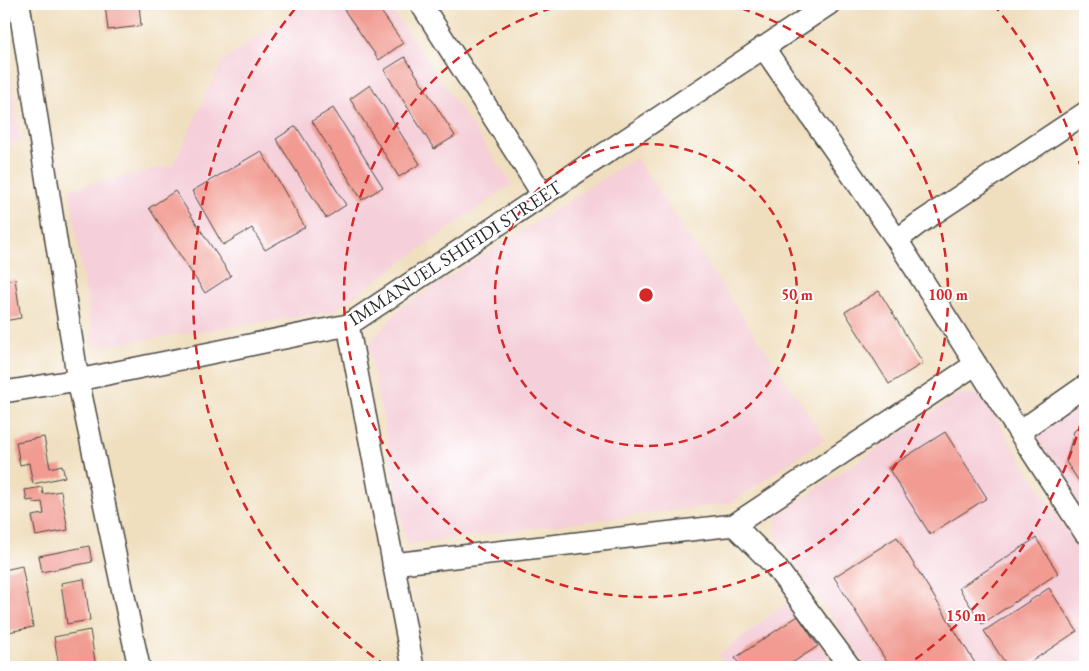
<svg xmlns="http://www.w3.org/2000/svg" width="1089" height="671" font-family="'EB Garamond',serif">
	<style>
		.built { fill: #f5cfd9 }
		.building { fill: #f19b92 }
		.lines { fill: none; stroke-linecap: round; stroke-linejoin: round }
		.minor-casing { stroke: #494641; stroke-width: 24 }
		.minor { stroke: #fff; stroke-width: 21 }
		.ring { fill: none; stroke: #d62828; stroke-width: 2.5; stroke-dasharray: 9 6 }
		.labels { text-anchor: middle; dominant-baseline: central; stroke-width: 4; stroke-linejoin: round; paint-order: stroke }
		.street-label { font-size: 19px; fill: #2b2b2b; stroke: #fff }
		.centre { fill: #d62828; stroke: #fff; stroke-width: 2.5 }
		.ring-label { font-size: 15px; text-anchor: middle; font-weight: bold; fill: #d62828; stroke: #fff; stroke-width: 4; stroke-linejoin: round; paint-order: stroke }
	</style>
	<rect width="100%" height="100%" fill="#fff"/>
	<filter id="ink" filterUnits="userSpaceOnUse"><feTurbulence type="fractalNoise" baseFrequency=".02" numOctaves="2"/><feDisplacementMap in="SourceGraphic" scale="10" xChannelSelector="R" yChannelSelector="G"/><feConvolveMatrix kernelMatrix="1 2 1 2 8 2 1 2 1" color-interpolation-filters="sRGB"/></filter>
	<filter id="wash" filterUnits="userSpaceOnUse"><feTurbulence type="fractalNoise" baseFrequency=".0096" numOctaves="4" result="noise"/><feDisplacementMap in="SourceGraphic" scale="20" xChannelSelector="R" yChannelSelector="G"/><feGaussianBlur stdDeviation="1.12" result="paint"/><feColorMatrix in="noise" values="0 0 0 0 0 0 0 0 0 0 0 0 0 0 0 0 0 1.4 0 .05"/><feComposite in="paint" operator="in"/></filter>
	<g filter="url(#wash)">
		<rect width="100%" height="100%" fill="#f0dfbf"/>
		<path class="built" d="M306 4H388L512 184 332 312 94 347 69 189 173 165 222 61Z
			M4 31 21 143 4 145Z
			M636 158 825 439 731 503 406 544 369 345 400 308Z
			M960 394 981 395 1085 561V659L1073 667H867L775 536 777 515Z
			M1085 398V514L1033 433Z
			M789 601 836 667H726L719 655Z"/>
		<g id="blocks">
			<path class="building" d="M105 4H139L141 26 108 30Z
				M340 4H376L403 43 379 60Z
				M405 57 455 136 434 149 384 70Z
				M370 85 420 164 399 177 350 99Z
				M333 108 383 187 362 200 312 121Z
				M296 126 346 205 326 218 276 139Z
				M261 151 305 227 265 250 252 228 223 245 192 191Z
				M175 191 231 276 205 293 149 208Z
				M15 279 21 318 4 321V281Z
				M879 291 923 363 889 384 845 312Z
				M1085 423V490L1066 462 1074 431Z
				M945 432 987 498 930 534 888 468Z
				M44 437 50 468 62 465 65 477 33 484 29 463 20 465 16 442Z
				M42 487 43 494 61 491 68 530 36 536 32 516 44 514 42 502 34 503 33 500 27 501 25 490Z
				M897 537 975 663 968 667H890L834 577Z
				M1036 538 1058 573 982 624 959 588Z
				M89 546 92 562 42 572 39 556Z
				M22 566 33 627 4 633V570Z
				M84 579 90 620 67 624 61 583Z
				M1049 588 1077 631 1023 667H1008L984 631Z
				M798 616 818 646 786 667H741L735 658Z
				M90 630 96 667H59L54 637Z"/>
		</g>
	</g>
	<g filter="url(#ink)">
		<use href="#blocks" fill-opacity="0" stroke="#494641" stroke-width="1"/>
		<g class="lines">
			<g class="minor-casing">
				<path id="minor" d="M19 4 78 380 139 667
					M421 4 543 195
					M763 47 897 240 1019 432 1085 386
					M897 240 918 224 1085 113
					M348 325 413 667
					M4 392 78 380 348 325 829 4
					M1019 432 1085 533
					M734 525 976 364
					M393 564 734 525 775 566 850 667"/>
			</g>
			<use href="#minor" class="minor"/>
		</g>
	</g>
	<g class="ring">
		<circle cx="646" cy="295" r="151"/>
		<path d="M727 4A302 302 0 1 1 565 4"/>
		<path d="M1085 408A453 453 0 0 1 906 666M386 666A453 453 0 0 1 299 4M993 4A453 453 0 0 1 1085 182"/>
	</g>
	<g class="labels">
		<g class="street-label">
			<text transform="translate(455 253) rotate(-33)">IMMANUEL SHIFIDI STREET</text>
		</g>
	</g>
	<circle cx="646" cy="295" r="8" class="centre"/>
	<g class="ring-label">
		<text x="797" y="300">50 m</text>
		<text x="948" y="300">100 m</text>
		<text x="966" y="621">150 m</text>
	</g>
	<rect width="1089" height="671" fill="none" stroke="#fff" stroke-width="20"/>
</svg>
